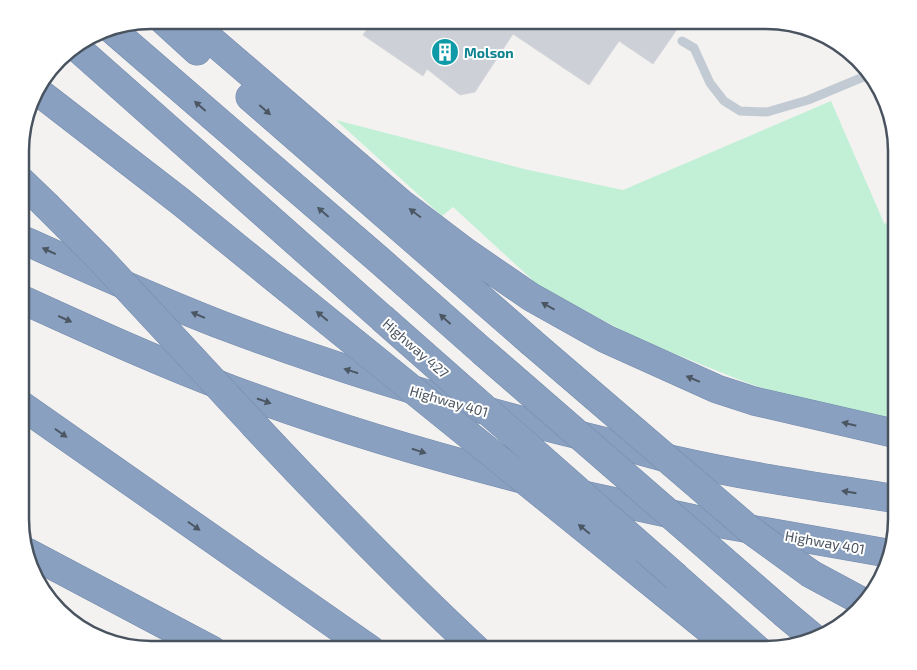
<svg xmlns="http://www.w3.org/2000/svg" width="917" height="670" font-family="'Exo 2',sans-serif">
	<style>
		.green { fill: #c1f0d6 }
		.building { fill: #cdd0d7; stroke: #d5d7dd }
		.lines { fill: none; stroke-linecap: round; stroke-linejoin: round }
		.highway-casing { stroke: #748bac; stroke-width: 29 }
		.lane { stroke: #c2cbd3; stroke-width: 9 }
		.highway { stroke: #89a0c0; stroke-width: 28 }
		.highway-bridge-casing { stroke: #748bac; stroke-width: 29; stroke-linecap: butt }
		.highway-bridge { stroke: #89a0c0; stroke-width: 28 }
		.oneway { fill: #4c5764 }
		.labels { text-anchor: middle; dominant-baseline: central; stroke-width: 4; stroke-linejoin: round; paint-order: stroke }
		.culture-label { font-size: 14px; font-weight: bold; fill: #0d838f; stroke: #fff; text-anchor: start }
		.street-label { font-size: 14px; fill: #49535f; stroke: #fff }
		.rim { fill: none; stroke: #49535f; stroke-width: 2.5 }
	</style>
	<rect width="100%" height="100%" fill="#f4f2f1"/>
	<path class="green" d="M831 101 884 223 892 225 897 223V425L834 412 745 382 638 339 539 286 453 207 442 216 336 120 524 169 623 190Z"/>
	<path class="building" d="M373 20H667L678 28 653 64 619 41 589 85 513 34 475 92 460 95 427 69 423 76 363 35Z"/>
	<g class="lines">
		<g class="highway-casing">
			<path id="highway" d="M163 20 197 51
				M188 20 401 203 467 253 531 297 606 339 717 389 754 401 897 434
				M109 27 378 259 482 351
				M75 46 382 318
				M36 90 181 202 287 288
				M250 97 530 341
				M21 181 46 205
				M21 239C88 269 156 300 224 326 348 373 475 410 603 441 627 447 651 454 674 460 748 477 822 487 897 499
				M21 299C91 331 161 363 233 390 330 426 430 456 530 481
				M21 405 371 650
				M255 426C327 503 400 578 477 650
				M574 493 699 520 887 553
				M27 552 212 650
				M622 559 734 650
				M811 574 865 603
				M676 577 758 650
				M785 614 815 639"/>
		</g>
		<path class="lane" d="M682 41 694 48 710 83 724 101 740 111 767 112 808 100 868 75"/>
		<use href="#highway" class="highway"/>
		<g class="highway-bridge-casing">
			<path id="highway-bridge" d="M46 205 101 260 255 426
				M287 288 622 559
				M382 318 676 577
				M530 341 749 529 811 574
				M482 351 785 614"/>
		</g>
		<use href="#highway-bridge" class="highway-bridge"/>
	</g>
	<defs><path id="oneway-solid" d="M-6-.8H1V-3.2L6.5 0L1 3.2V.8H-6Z" transform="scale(1.25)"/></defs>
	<g class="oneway">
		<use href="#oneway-solid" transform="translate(200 106) rotate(-139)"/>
		<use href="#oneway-solid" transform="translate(265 110) rotate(41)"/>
		<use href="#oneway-solid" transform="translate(323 212) rotate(-139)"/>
		<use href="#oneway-solid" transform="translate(415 213) rotate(-143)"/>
		<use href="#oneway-solid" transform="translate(49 251) rotate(-155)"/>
		<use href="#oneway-solid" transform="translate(548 306) rotate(-151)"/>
		<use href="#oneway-solid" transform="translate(198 315) rotate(-157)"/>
		<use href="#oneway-solid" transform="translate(322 316) rotate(-141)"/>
		<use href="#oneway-solid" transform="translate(65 319) rotate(24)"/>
		<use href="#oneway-solid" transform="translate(445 319) rotate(-138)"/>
		<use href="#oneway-solid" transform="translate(351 371) rotate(-162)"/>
		<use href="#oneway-solid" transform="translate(693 379) rotate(-157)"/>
		<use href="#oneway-solid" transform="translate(264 401) rotate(19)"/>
		<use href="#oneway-solid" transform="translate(849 424) rotate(-166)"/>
		<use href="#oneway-solid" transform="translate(61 433) rotate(35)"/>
		<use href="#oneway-solid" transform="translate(419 451) rotate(17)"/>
		<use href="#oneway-solid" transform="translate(849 492) rotate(-171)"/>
		<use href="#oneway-solid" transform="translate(194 526) rotate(35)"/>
		<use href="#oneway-solid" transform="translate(584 529) rotate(-141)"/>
	</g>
	<defs>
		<g id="building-disc" transform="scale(1.4375)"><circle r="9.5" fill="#0f9aa8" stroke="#fff"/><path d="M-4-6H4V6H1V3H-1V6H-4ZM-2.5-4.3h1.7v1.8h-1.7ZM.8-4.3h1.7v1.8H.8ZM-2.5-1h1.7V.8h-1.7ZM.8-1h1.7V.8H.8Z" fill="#fff"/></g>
	</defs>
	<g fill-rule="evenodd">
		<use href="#building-disc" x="445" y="52"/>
	</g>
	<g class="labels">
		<g class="culture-label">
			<text x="464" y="52">Molson</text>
		</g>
		<g class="street-label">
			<text transform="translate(416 348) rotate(41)">Highway 427</text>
			<text transform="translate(449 401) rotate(16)">Highway 401</text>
			<text transform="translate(825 542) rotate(10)">Highway 401</text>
		</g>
	</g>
	<path d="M0 0H917V670H0ZM151 29H766A122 122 0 0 1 888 151V519A122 122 0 0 1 766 641H151A122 122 0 0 1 29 519V151A122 122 0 0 1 151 29Z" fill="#fff" fill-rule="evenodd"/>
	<path class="rim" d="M151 29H766A122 122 0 0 1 888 151V519A122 122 0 0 1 766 641H151A122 122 0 0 1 29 519V151A122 122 0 0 1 151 29Z"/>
</svg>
